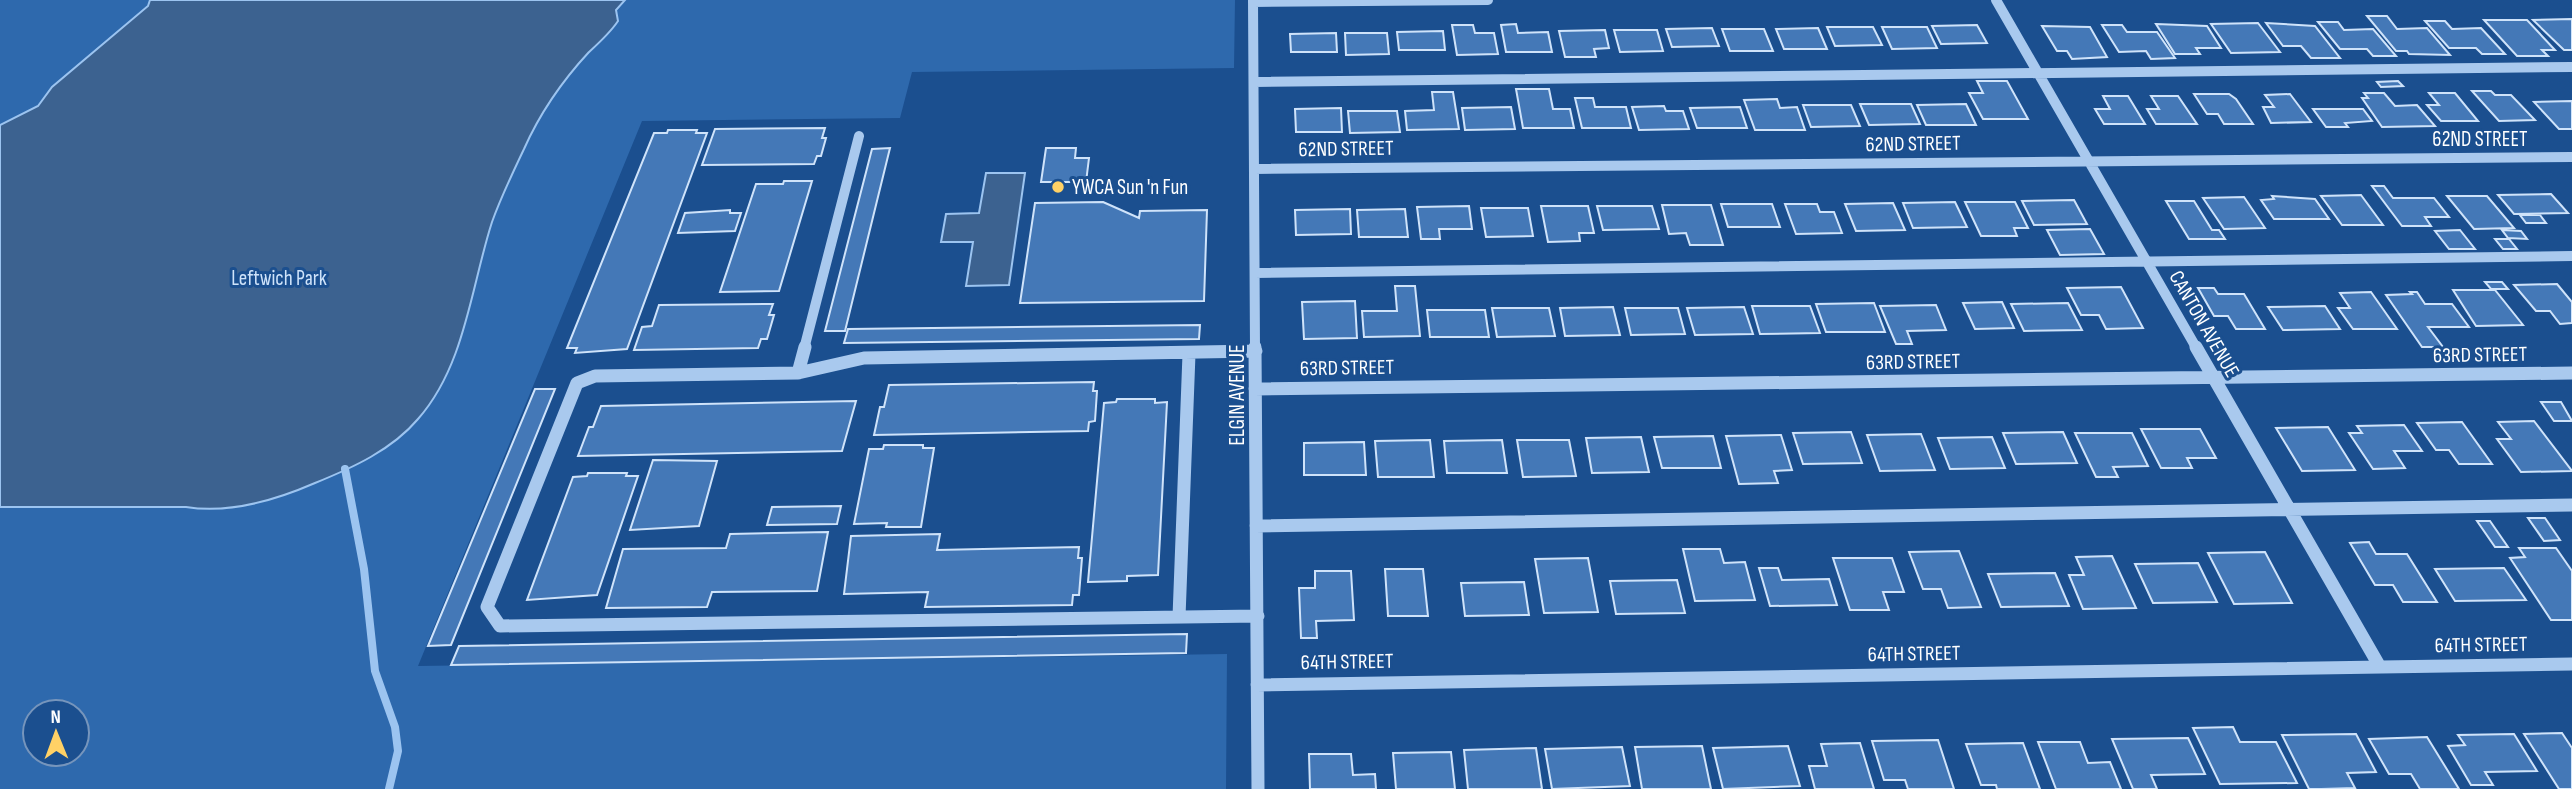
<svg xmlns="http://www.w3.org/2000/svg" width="2572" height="789" font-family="'Sofia Sans Condensed',sans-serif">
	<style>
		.green { fill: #2e69ad; fill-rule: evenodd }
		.water { fill: #3c6290; stroke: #9cc4f0; stroke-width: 2 }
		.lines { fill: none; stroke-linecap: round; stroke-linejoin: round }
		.stream { stroke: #9cc4f0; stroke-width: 8 }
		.building { fill: #4478b7; stroke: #cfe3fa; stroke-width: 2 }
		.minor-far1 { stroke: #a9c9ee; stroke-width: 10 }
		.minor { stroke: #a9c9ee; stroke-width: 13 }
		.poi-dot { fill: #ffd166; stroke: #1b4f8f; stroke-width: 2.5 }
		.labels { text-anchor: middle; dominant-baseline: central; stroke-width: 6; stroke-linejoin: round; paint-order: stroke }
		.street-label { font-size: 21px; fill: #fff; stroke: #1b4f8f }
		.poi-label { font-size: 21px; fill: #fff; stroke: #1b4f8f; text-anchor: start }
		.park-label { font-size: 21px; fill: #cfe3fa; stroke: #1b4f8f }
	</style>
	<rect width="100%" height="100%" fill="#1b4f8f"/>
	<path class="green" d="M0 0H1235L1234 68 912 72 900 118 642 121 418 666 1227 654 1226 789H0ZM35 712H77V754H35Z"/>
	<path class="water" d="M150 0H625L616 10 618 21C610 33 600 42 589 52 563 80 540 113 524 149 513 172 501 197 492 222 471 287 465 366 418 419 392 450 352 468 315 483 276 500 229 514 186 507H0V125L38 106 52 87 148 6Z
		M986 173H1025L1009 285 966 286 973 242H941L946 214 979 213Z"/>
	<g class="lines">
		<path class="stream" d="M345 469 364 569 375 671 395 727 398 751 389 789"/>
	</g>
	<path class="building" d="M2367 16H2387L2397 29 2427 28 2450 55 2409 54 2407 51H2396Z
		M2572 19V50H2564L2533 20Z
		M2484 20H2527L2555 50H2542L2548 56H2517Z
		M2425 21H2445L2452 29 2481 28 2505 54H2482L2476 48H2449Z
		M2318 22H2338L2344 30 2373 29 2396 56H2373L2367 49H2340Z
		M2258 23 2280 52 2231 53 2211 24Z
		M2266 23 2315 26 2340 58H2311L2301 46H2283Z
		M1516 24 1518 33 1548 32 1552 52H1506L1501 25Z
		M2156 24 2207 26 2221 48H2196L2200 54H2175Z
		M1452 25H1473L1475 33H1494L1498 54 1457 55Z
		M1977 25 1987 43 1941 44 1932 26Z
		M2102 25H2122L2127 32H2157L2175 58 2151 59 2146 51 2119 52Z
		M2042 26 2090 27 2107 57 2072 59 2067 51H2057Z
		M1827 27H1873L1882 45 1835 46Z
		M1882 27H1927L1937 48 1892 49Z
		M1712 28 1719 46 1672 47 1666 29Z
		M1818 28 1827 49H1784L1776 29Z
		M1722 29H1764L1773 51H1730Z
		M1605 30 1609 48 1594 49 1596 57H1565L1559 31Z
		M1614 30H1657L1663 51 1620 52Z
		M1443 31 1445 50H1399L1397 32Z
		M1336 33 1337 52H1291L1290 34Z
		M1345 33H1387L1389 54 1346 55Z
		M1977 81H2007L2028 119H1983L1969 93H1983Z
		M2398 81 2403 86 2381 87 2377 82Z
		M1516 89H1549L1553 109H1570L1574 128H1523Z
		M2472 91H2491L2495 95H2511L2535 120 2499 121Z
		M1432 92H1453L1459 129 1407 130 1405 111 1434 110Z
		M2364 93H2384L2395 106 2417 105 2435 126 2382 127 2362 98H2368Z
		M2429 93H2455L2478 121H2441L2427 105H2439Z
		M2194 94H2229L2236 99 2253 124H2224L2218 114H2207Z
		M2290 94 2311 122 2271 123 2263 107H2274L2265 95Z
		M2103 96H2128L2145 124H2104L2095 109H2110Z
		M2151 96H2178L2197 124H2156L2147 109H2159Z
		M1575 98H1593L1595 107H1626L1631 128H1582Z
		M1777 99 1780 108 1797 107 1805 130H1755L1744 100Z
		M2572 101V129H2559L2534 102Z
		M1860 104H1911L1920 124 1869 125Z
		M1966 104 1976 125H1926L1917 105Z
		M1803 105H1851L1860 126 1811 127Z
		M1664 106 1666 111H1683L1689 129 1639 130 1632 107Z
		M1511 107 1515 129 1465 130 1462 108Z
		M1740 107 1747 128H1697L1690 108Z
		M1341 108 1342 132H1296L1295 109Z
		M2313 109H2363L2372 121 2345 123 2348 127H2326Z
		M1348 111H1397L1400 132 1350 133Z
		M825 128 822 138H826L821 156H817L814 164 702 165 715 129Z
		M668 130H697L696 133H707L627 349 575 353 577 348H567L654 133H667Z
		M890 148 845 331H825L872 149Z
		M1046 148H1076L1075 158H1089L1086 182H1041Z
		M784 181H812L779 291 720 292 756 184H783Z
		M2372 186H2384L2393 198H2434L2449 217H2425L2431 226H2402Z
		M2551 194 2568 213 2514 214 2498 195Z
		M2361 195 2383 225H2342L2321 196Z
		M2272 196 2315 199 2329 219H2274L2261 200 2274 199Z
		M2447 196H2487L2514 228 2474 229Z
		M2244 197 2265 228 2224 229 2203 198Z
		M2074 200 2087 224 2034 225 2022 201Z
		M2166 201H2194L2212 230H2219L2225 239H2189Z
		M1103 202 1139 218 1140 211 1207 210 1204 301 1020 303 1035 203Z
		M1955 202 1967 227 1913 228 1903 203Z
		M1965 202H2015L2028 228H2014L2017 236H1981Z
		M1893 203 1905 230 1856 231 1845 204Z
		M1721 204H1772L1780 227H1728Z
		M1785 204H1817L1820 212H1834L1842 233 1796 234Z
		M1662 205H1711L1723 245H1690L1686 233 1669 234Z
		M1469 206 1472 229H1439L1440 239H1421L1417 207Z
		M1541 206H1588L1594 233H1579L1580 241 1548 242Z
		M1597 206H1652L1659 229 1603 230Z
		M1481 208H1528L1533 236 1486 237Z
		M1350 209 1351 234 1296 235 1295 210Z
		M1405 209 1408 237H1359L1357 210Z
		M730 210V213H741L735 231 678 233 685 213Z
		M2520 215H2540L2546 223H2526Z
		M2090 229 2104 254 2060 255 2047 230Z
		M2460 230 2475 249H2449L2435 231Z
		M2502 230 2521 231 2527 239 2508 238Z
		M2495 239H2509L2517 249H2503Z
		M2485 282H2502L2508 289H2491Z
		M2557 284 2572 302V323L2560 324 2550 311H2536L2514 285Z
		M1395 286H1415L1420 336 1364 337 1362 311H1397Z
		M2121 287 2143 328 2106 329 2099 315H2081L2067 288Z
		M2198 288H2214L2218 294H2244L2265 329H2236L2228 316H2214Z
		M2453 290H2495L2523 325 2476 326Z
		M2371 292 2397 329H2353L2338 308H2350L2340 293Z
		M2410 292H2417L2425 304H2452L2469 327H2428L2443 347H2422L2386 295 2412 294Z
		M1355 301 1357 338 1304 339 1302 302Z
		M2002 302 2014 328 1975 329 1963 303Z
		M1874 303 1885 332H1826L1816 304Z
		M2068 303 2082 330 2024 331 2011 304Z
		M773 304 769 315H774L767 339H761L758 348 634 350 642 327 652 326 659 305Z
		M1936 305 1946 330 1907 331 1912 344H1896L1880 306Z
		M1752 306H1810L1820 333 1760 334Z
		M2325 306 2340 329 2283 330 2268 307Z
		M1613 307 1620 335 1565 336 1560 308Z
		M1744 307 1753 334 1695 335 1687 308Z
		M1492 308H1549L1555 336 1497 337Z
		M1625 308H1678L1685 334 1631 335Z
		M1427 310H1485L1489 337H1430Z
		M1200 325 1199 339 844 343 848 329Z
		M1094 382 1093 391H1097L1095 421 1089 422 1088 431 874 435 880 407H884L889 385Z
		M535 389H555L451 645 428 646Z
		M1117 399H1155V403L1167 402 1158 575 1127 576V581L1088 582 1104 403 1116 402Z
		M856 401 842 451 578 456 589 427H593L601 406Z
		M2541 402H2561L2572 421H2554Z
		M2534 421 2572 471 2521 472 2497 439H2511L2498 422Z
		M2462 422 2492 464H2459L2449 450H2436L2417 423Z
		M2404 425 2422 451H2394L2405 468 2373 469 2349 433H2362L2357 426Z
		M2328 427 2355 470 2302 471 2276 428Z
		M2141 429H2200L2216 458H2187L2192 468H2161Z
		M1851 432 1862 463 1803 464 1793 433Z
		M2063 432 2077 463 2016 464 2003 433Z
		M2075 433H2132L2148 466 2113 467 2118 477H2096Z
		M1921 434 1935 470 1880 471 1867 435Z
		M1781 435 1792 470 1774 471 1778 483 1739 484 1726 436Z
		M1713 436 1721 468H1662L1654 437Z
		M1641 437 1649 472 1592 473 1586 438Z
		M1992 437 2005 468 1950 469 1938 438Z
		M1430 440 1434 477H1378L1375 441Z
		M1502 440 1507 473H1447L1444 441Z
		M1517 440H1569L1576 476 1523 477Z
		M1364 442 1366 475H1304V443Z
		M884 445H923V448H934L921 527H886L887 523 854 524 869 449H883Z
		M653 460 717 461 699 526 630 530Z
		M588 473H627L626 476H638L597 595 527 600 573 477 587 476Z
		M841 506 837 524 767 525 772 507Z
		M2528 518H2545L2560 540 2544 541Z
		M2477 521H2490L2508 547H2495Z
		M828 532 817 591 712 592 707 607 606 608 623 549 726 548 730 534Z
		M940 534 937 550 1079 547 1078 558H1082L1079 595H1073L1072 605 925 607 928 592 844 594 851 536Z
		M2369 542 2376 554H2407L2437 602H2403L2393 585H2375L2350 543Z
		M2519 548H2556L2572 571V620H2551L2510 558 2525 557Z
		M1683 549H1720L1724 563 1745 562 1755 600 1695 601Z
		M1959 551 1981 607 1948 608 1941 589H1923L1909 552Z
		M2265 552 2292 603 2234 604 2208 553Z
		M2112 556 2136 608 2083 609 2069 575H2084L2076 557Z
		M1588 558 1598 612 1544 613 1535 559Z
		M1833 558H1892L1904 592H1883L1889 610H1850Z
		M2198 563 2217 602 2153 603 2135 564Z
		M1759 568H1778L1782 580 1829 579 1837 605 1770 606Z
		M2504 568 2526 600 2455 601 2435 569Z
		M1385 569H1423L1428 616H1388Z
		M1315 571H1351L1354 620 1316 621 1317 638H1301L1299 588H1315Z
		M2055 573 2069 606 2001 607 1988 574Z
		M1677 580 1685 613 1616 614 1610 581Z
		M1524 582 1529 615 1465 616 1461 583Z
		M1187 634 1186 653 451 665 459 646Z
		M2233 727 2240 742H2276L2297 783 2220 784 2193 728Z
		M2562 733 2572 748V789H2559L2524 734Z
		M2356 734 2376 772 2347 773 2355 788 2321 789H2309L2282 735Z
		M2514 734 2537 771 2485 772 2493 785H2471L2448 746 2465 745 2458 735Z
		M2427 737 2459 789H2420L2411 774H2389L2369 739Z
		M2188 738 2205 774 2151 775 2157 789H2133L2112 739Z
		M1938 740 1954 789H1908L1905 780H1884L1872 741Z
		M2038 742H2080L2088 763 2110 762 2121 789H2056Z
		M1860 743 1874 789H1815L1809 766H1827L1821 744Z
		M2023 743 2040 789H1997L1996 785H1981L1966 744Z
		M1702 746 1711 789H1642L1635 747Z
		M1788 746 1800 786 1723 789 1713 748Z
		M1622 747 1630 786 1552 789 1545 749Z
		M1536 748 1542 789H1468L1464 750Z
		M1451 752 1455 789H1396L1393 753Z
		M1309 754H1351L1353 775 1375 774 1376 789H1310Z"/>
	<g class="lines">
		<path class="minor-far1" d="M1253 0 1255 349
			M1996 0 2197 349
			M1253 2 1488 0
			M1254 82 2572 67
			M1254 169 2572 157
			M1255 273 2572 256
			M804 349 859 136"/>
		<path class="minor" d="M805 347 798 373 595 376 577 383 487 607 500 626 1258 616
			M1255 347 1258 789
			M2196 347 2380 667
			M798 373 864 358 1256 351
			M1255 389 2572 373
			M1256 526 2572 505
			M1179 617 1189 354
			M1257 685 2572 664"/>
	</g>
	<circle class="poi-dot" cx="1058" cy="187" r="7"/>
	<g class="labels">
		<g class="street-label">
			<text x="2480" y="139">62ND STREET</text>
			<text transform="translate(1913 144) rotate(-1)">62ND STREET</text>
			<text transform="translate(1346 149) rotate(-1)">62ND STREET</text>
			<text transform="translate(2204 324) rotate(60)">CANTON AVENUE</text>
			<text transform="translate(2480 355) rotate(-1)">63RD STREET</text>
			<text transform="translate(1913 362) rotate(-1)">63RD STREET</text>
			<text transform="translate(1347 368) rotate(-1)">63RD STREET</text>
			<text transform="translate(1237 395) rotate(-90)">ELGIN AVENUE</text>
			<text transform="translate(2481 645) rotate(-1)">64TH STREET</text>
			<text transform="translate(1914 654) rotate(-1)">64TH STREET</text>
			<text transform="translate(1347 662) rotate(-1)">64TH STREET</text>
		</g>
		<g class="poi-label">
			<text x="1072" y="187">YWCA Sun 'n Fun</text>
		</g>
		<g class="park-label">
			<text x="279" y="278">Leftwich Park</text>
		</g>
	</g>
	<g transform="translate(56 733) rotate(359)"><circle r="33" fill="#1b4f8f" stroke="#7695bc" stroke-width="2"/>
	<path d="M0-5L12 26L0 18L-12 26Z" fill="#ffd166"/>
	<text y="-10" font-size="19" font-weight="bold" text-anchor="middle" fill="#ffffff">N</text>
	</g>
</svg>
